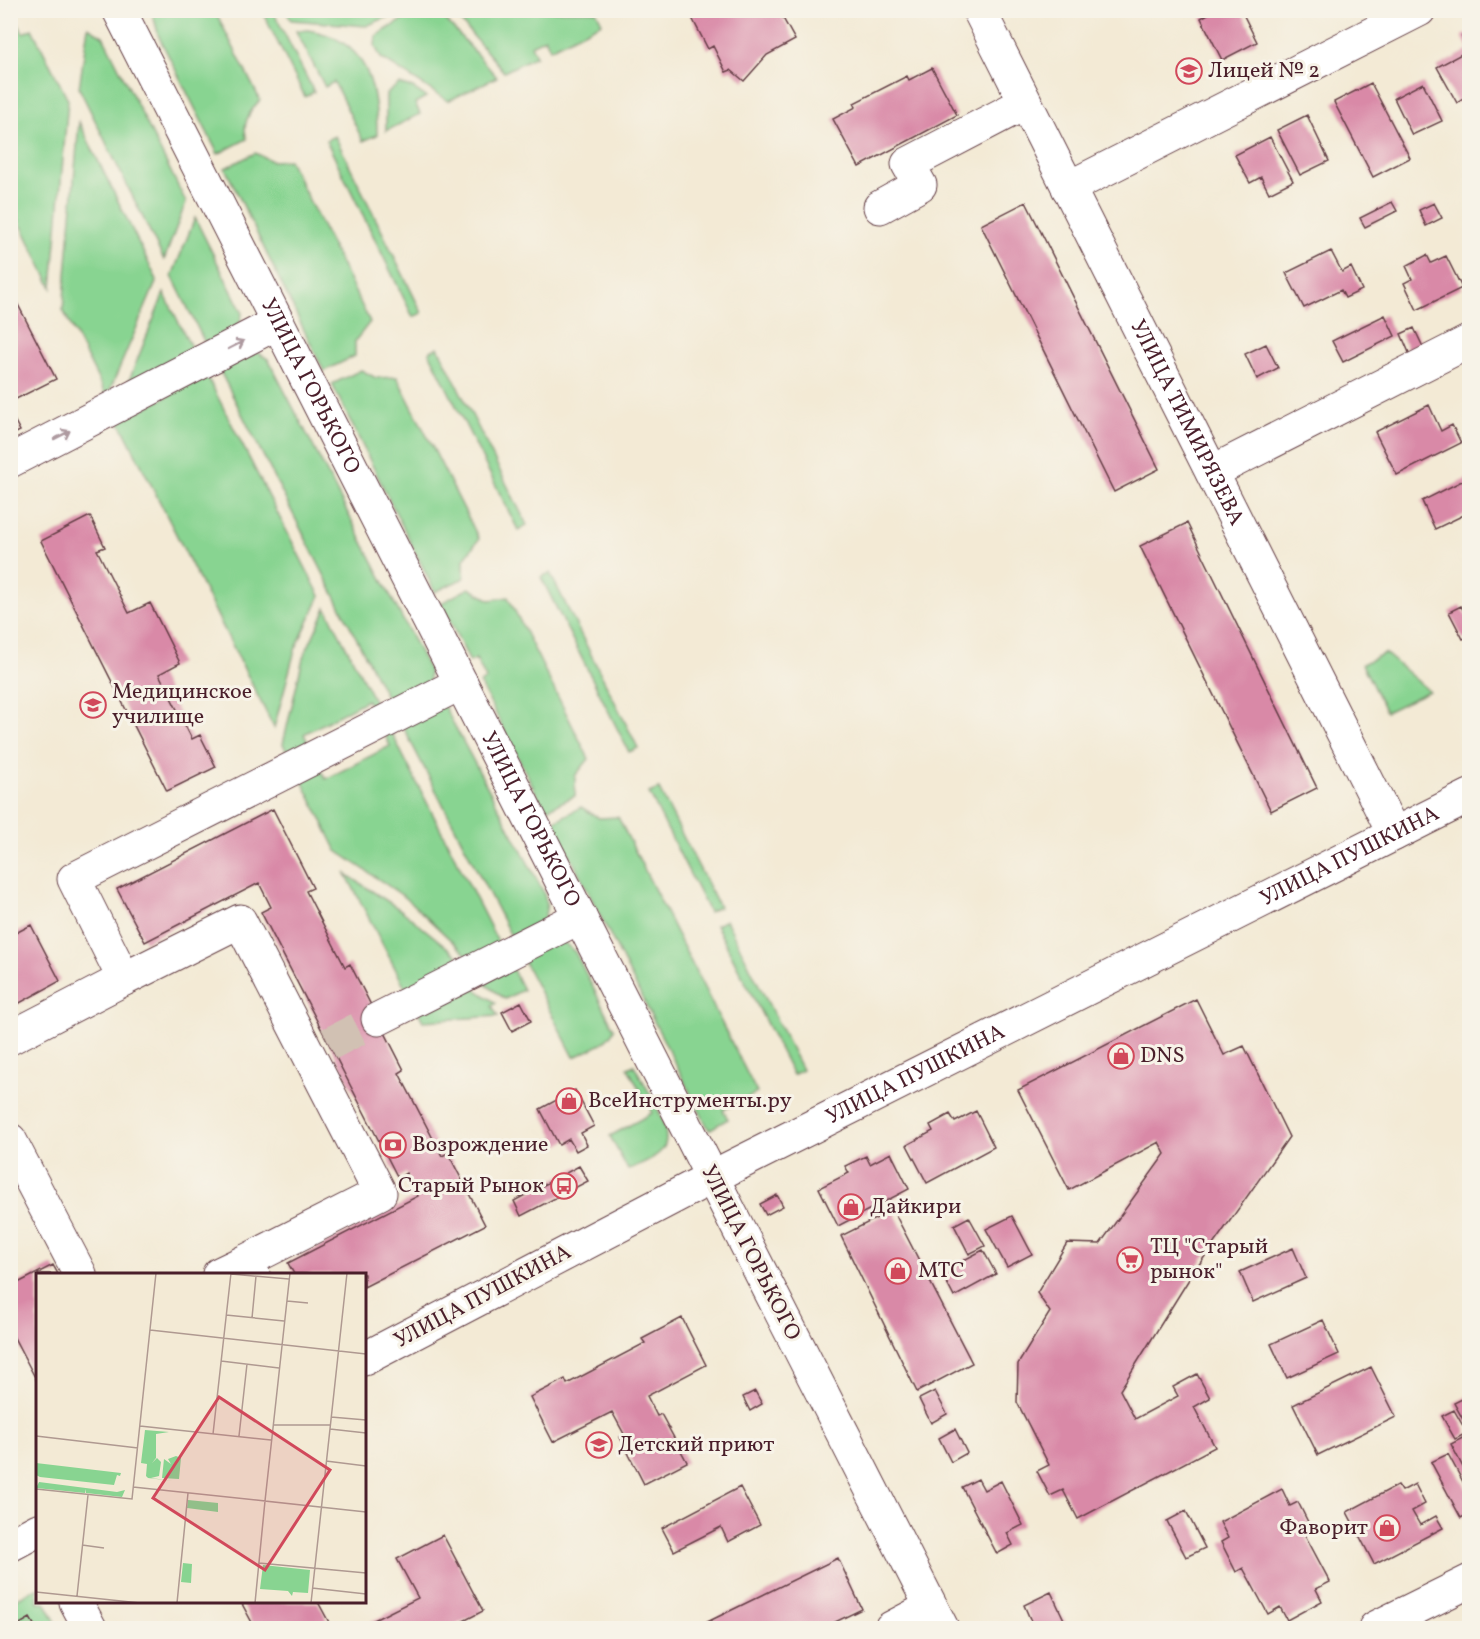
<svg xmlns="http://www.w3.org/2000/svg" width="1480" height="1639" font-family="Vollkorn,serif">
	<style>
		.green { fill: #88d491; stroke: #697a5e; stroke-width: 1.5 }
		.building { fill: #d989a7 }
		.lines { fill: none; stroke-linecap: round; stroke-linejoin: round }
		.minor-tunnel { stroke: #d1c1b3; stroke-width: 33; stroke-dasharray: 33 16; stroke-linecap: butt }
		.minor-casing { stroke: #633d44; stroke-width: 35 }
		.major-casing { stroke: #633d44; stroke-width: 35 }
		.minor { stroke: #fff; stroke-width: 33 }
		.major { stroke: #fff; stroke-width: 33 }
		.oneway { stroke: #ae9aa0 }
		.labels { text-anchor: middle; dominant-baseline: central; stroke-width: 6; stroke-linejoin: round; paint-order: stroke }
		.poi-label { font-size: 22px; fill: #4a1f2b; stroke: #f7f3e8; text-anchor: start }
		.street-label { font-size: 22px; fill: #4a1f2b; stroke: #f7f3e8 }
		.inset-road { fill: none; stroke: #af9991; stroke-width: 1.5 }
		.view { fill: #d1495b; fill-opacity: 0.15; stroke: #d1495b; stroke-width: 3 }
		.inset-edge { fill: none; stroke: #4a1f2b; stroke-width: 3 }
	</style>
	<rect width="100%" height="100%" fill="#f7f3e8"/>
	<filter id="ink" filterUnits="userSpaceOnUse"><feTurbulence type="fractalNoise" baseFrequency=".0167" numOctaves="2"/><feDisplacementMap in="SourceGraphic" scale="12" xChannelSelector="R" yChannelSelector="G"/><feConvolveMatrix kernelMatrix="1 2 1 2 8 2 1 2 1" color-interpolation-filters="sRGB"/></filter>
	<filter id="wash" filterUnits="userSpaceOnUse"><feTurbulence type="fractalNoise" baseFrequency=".008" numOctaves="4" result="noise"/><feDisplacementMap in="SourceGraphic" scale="24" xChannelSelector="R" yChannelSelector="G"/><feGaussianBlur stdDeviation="1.35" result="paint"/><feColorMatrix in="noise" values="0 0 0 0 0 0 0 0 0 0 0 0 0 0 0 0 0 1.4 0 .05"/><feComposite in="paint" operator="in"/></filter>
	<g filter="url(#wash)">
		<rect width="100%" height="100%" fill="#f3ead5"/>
		<path class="green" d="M419 10 438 11 497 77 448 101 381 58 375 46 376 36Z
			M152 11H215L260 100C250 111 241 124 247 139L218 154 159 37Z
			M262 11H273L314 92 305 97Z
			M286 11H402L366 26 291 20Z
			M452 11H596L602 23 550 49 545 38 531 45 536 56 504 72Z
			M19 25 23 33 32 29 68 100 52 288 11 204 10 30Z
			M88 27 103 36 186 202 164 260 79 88Z
			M308 30C367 39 377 85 377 135L363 141 334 82 325 87 296 31Z
			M399 84 413 88 426 97 415 103 420 114 386 131V94Z
			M79 122 157 280 107 397 63 310Z
			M335 136 422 313 413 317 326 140Z
			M255 153 272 161 289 160 370 322 355 341V356L324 371 225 168Z
			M195 218 242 312C242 332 222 337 206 345L172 276Z
			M164 293 194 353 126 388Z
			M438 347 527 525 518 530 429 352Z
			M257 352 268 359 429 670V684L391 706 219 369Z
			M361 370 376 378 397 377 479 539 464 559V578L435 592 332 384Z
			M207 376 320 596 295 650 274 728 119 421Z
			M550 573 638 748 629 752 541 577Z
			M469 588 490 600 508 597 589 759 575 776V796L545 810 480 683 486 679 476 659 470 662 441 603Z
			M326 608 379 710 374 713 367 700 304 734 311 749 291 760 283 744 303 658Z
			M1385 653 1429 691 1386 712 1362 664Z
			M443 704 543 891 547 904 544 921 513 940 400 721Z
			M389 728 500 946 472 960 406 898 337 851 299 775 318 765 326 779 390 746 383 731Z
			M659 789 719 907 709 912 649 793Z
			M581 807 599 818 618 817 757 1093 723 1110 728 1119 709 1130 553 822Z
			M346 874 401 910 459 957 464 965 408 993Z
			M726 920 802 1070 793 1075 716 925Z
			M561 940 575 952 614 1029C609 1044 587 1051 574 1057L521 956Z
			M509 962 523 990 505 999 484 983Z
			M473 982 477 990 496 1003 492 1006 498 1016 423 1021 417 1010Z
			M634 1065C643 1083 674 1128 664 1147 658 1158 639 1164 628 1170L610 1136 652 1113 628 1068Z
			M37 1588 38 1602H45L59 1628H11L10 1602Z"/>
		<g id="blocks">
			<path class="building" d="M688 10H774L775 13 779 11 795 40 767 55 744 81 731 70 726 72 713 46 708 49Z
				M1215 10H1241L1257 42 1222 60 1201 18Z
				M1470 32V106L1468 107 1463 99 1457 103 1437 67 1469 50 1462 36Z
				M932 68 957 115 859 167 833 119 856 107 854 103 907 76 909 80Z
				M1371 83 1410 158 1373 177 1334 102Z
				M1423 83 1442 121 1412 135 1394 98Z
				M1307 115 1329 161 1300 175 1277 130Z
				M1270 137 1293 181 1269 193 1261 177 1250 183 1235 155Z
				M1026 202 1159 469 1114 492 981 225Z
				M1392 202 1397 211 1365 227 1360 218Z
				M1434 203 1442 218 1426 226 1419 210Z
				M1331 251 1342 272 1351 267 1362 290 1345 298 1341 290 1304 308 1286 273Z
				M1427 255 1431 263 1446 256 1462 288 1417 310 1404 283 1412 279 1406 266Z
				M10 289 56 379 10 402Z
				M1385 315 1395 336 1343 362 1332 341Z
				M1414 328 1424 349 1410 355 1401 334Z
				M1266 344 1278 368 1257 379 1245 354Z
				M1429 405 1441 431 1452 425 1461 443 1397 475 1375 432Z
				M10 412 20 431 10 436Z
				M1468 478 1470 512 1435 529 1422 501Z
				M90 516 105 547 97 550 129 613 150 603 180 663 159 674 192 739 200 735 216 767 167 791 41 541Z
				M1187 523 1317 788 1271 811 1140 546Z
				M1461 606 1470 622V636L1463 639 1449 612Z
				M273 809 313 888 306 891 345 967 350 964 404 1070 399 1073 442 1156 448 1153 485 1225 364 1287V1274H294L288 1263 418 1196 406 1173 398 1178 261 912 271 907 259 883 145 942 117 889Z
				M31 925 60 981 16 1005 10 994V936Z
				M1196 999 1224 1055 1244 1046 1289 1137 1191 1276 1120 1390 1135 1419 1178 1396 1173 1387 1197 1374 1210 1398 1194 1407 1215 1447 1078 1519 1063 1490 1050 1496 1037 1471 1049 1465 1017 1402 1018 1364 1050 1312 1037 1293 1067 1243 1100 1244 1165 1154 1159 1142 1069 1190 1018 1090Z
				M521 1002 531 1021 512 1031 502 1012Z
				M575 1090 594 1126 581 1133 587 1145 576 1151 569 1139 559 1145 540 1109Z
				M976 1111 994 1147 927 1183 907 1145 933 1131 930 1125 950 1114 955 1122Z
				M891 1153 909 1189 838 1226 819 1188 849 1173 845 1166 866 1156 870 1164Z
				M579 1166 588 1181 521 1216 514 1201Z
				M777 1195 783 1206 766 1215 760 1204Z
				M893 1210 972 1363 917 1392 841 1236Z
				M1012 1216 1032 1254 1007 1267 986 1229Z
				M969 1217 985 1246 969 1254 954 1225Z
				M1293 1248 1306 1278 1253 1302 1240 1272Z
				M983 1250 996 1274 954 1297 941 1272Z
				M53 1265 58 1274H38V1383L10 1330V1287Z
				M682 1318 706 1365 647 1396 657 1416 661 1414 687 1462 644 1484 620 1437 624 1434 612 1412 553 1442 530 1397 565 1379 567 1384 645 1343 642 1339Z
				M1323 1320 1339 1354 1287 1378 1271 1344Z
				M1371 1367 1396 1417 1318 1455 1293 1405Z
				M755 1391 762 1404 750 1411 743 1397Z
				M935 1391 947 1414 931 1423 919 1399Z
				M1470 1395V1420L1465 1423 1454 1403Z
				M1454 1410 1467 1433 1455 1439 1442 1416Z
				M955 1429 967 1453 951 1462 939 1438Z
				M1470 1434V1476L1468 1477 1451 1444Z
				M1448 1454 1470 1495V1513L1461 1518 1431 1462Z
				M978 1479 984 1490 1001 1481 1023 1525 1007 1533 1013 1545 997 1554 962 1487Z
				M1415 1484 1425 1504 1412 1511 1420 1525 1436 1516 1443 1528 1374 1564 1347 1512 1398 1485 1402 1491Z
				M740 1487 760 1525 728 1542 721 1527 674 1551 662 1528Z
				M1282 1489 1290 1506 1298 1502 1313 1532 1305 1535 1330 1582 1316 1589 1322 1601 1287 1620 1280 1607 1268 1614 1243 1568 1236 1572 1221 1542 1228 1538 1220 1522Z
				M1186 1511 1205 1548 1186 1557 1167 1521Z
				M443 1535 483 1611 450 1628H358L418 1598 397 1559Z
				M838 1558 862 1609 823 1628H695Z
				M1051 1592 1068 1628H1034L1024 1605Z
				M241 1602H318L332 1628H255Z
				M30 1618 36 1628H20L18 1625Z"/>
		</g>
	</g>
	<g filter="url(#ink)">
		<use href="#blocks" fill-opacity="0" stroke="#633d44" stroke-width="1.5"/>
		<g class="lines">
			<path class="minor-tunnel" d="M329 1044 378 1019"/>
			<g class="minor-casing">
				<g id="minor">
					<path id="s1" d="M979 10 1394 834"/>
					<path d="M1068 188 1419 10"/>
					<path d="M880 207 920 185 908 164 1025 103"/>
					<path d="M10 461 277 323"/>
					<path d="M1212 472 1470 341"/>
					<path d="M124 979 240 921 380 1193 246 1261"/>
					<path d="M378 1019 580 917"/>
					<path d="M10 1038 124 979 74 879 461 683"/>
					<path d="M10 1140 80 1274"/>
					<path d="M219 1274 246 1261 253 1274"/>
					<path d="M76 1602 90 1628"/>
					<path d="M891 1628 931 1607"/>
					<path id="s2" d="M942 1628 712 1177 1470 796"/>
					<path d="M1375 1628 1470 1581"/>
				</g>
			</g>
			<g class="major-casing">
				<g id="major">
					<path id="s3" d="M119 10 712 1177 364 1359"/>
					<path d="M10 1545 38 1530"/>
				</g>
			</g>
			<use href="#minor" class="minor"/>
			<use href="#major" class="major"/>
		</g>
		<defs><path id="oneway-shaft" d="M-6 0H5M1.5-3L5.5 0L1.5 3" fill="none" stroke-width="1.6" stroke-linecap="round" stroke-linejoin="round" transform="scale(1.5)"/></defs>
		<g class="oneway">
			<use href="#oneway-shaft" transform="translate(236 345) rotate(-27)"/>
			<use href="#oneway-shaft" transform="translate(62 435) rotate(-27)"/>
		</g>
	</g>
	<defs>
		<g id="school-ring" transform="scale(1.35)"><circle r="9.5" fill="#f7f3e8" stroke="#d1495b" stroke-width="1.5"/><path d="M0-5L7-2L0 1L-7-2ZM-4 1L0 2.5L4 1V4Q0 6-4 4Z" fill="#d1495b"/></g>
		<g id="university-ring" transform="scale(1.35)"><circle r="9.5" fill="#f7f3e8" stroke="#d1495b" stroke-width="1.5"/><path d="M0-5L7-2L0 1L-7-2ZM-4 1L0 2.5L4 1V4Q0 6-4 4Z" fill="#d1495b"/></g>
		<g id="shop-ring" transform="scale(1.35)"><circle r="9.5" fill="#f7f3e8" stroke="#d1495b" stroke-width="1.5"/><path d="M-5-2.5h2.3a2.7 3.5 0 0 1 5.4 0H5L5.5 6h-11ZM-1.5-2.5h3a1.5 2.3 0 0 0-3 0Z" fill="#d1495b"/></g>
		<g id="bank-ring" transform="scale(1.35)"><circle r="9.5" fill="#f7f3e8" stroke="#d1495b" stroke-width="1.5"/><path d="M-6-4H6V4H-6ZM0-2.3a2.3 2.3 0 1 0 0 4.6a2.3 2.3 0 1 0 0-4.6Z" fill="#d1495b"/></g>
		<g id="bus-ring" transform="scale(1.35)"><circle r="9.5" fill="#f7f3e8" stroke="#d1495b" stroke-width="1.5"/><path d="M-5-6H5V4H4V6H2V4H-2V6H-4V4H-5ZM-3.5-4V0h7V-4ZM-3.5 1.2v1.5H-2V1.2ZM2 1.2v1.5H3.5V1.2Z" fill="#d1495b"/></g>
		<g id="supermarket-ring" transform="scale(1.35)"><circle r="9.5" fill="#f7f3e8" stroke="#d1495b" stroke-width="1.5"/><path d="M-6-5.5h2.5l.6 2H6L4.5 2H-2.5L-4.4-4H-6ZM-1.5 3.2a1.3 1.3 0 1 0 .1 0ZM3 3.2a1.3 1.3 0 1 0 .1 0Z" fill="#d1495b"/></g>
	</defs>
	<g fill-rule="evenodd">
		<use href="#school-ring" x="1189" y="71"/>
		<use href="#university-ring" x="93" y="705"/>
		<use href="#shop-ring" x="1121" y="1056"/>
		<use href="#shop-ring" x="569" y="1101"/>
		<use href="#bank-ring" x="393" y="1145"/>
		<use href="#bus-ring" x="564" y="1186"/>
		<use href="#shop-ring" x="851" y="1207"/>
		<use href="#supermarket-ring" x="1130" y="1260"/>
		<use href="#shop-ring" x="898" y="1271"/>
		<use href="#school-ring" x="599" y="1445"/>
		<use href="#shop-ring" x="1387" y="1528"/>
	</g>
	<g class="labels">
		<g class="poi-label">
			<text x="1208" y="71">Лицей № 2</text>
			<text x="112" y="692">Медицинское<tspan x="112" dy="25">училище</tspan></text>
			<text x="1140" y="1056">DNS</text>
			<text x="588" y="1101">ВсеИнструменты.ру</text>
			<text x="412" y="1145">Возрождение</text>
			<text x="544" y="1186" text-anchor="end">Старый Рынок</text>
			<text x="870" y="1207">Дайкири</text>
			<text x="1150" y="1247">ТЦ "Старый<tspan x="1150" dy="25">рынок"</tspan></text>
			<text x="918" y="1271">МТС</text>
			<text x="618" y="1445">Детский приют</text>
			<text x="1368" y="1528" text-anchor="end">Фаворит</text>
		</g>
		<g class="street-label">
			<text stroke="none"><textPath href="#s3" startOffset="422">УЛИЦА ГОРЬКОГО</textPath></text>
			<text stroke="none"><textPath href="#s1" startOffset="462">УЛИЦА ТИМИРЯЗЕВА</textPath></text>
			<text stroke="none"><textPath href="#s3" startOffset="908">УЛИЦА ГОРЬКОГО</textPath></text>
			<text stroke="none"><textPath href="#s2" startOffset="1220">УЛИЦА ПУШКИНА</textPath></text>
			<text stroke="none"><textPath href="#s2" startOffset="734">УЛИЦА ПУШКИНА</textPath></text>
			<text transform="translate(750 1253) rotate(63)">УЛИЦА ГОРЬКОГО</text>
			<text transform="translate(483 1297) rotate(-28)">УЛИЦА ПУШКИНА</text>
		</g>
	</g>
	<g transform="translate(36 1273)">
		<rect width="330" height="330" fill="#f3ead5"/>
		<path d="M109 157 133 159 120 161V185L116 190 121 185 125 189 123 203 115 205 137 208 112 205 110 203 111 191 105 190ZM140 183 145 185 143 206 126 205 128 186 135 191 132 186ZM0 190 85 200 84 203 81 202 78 212 4 204 0 202ZM3 209 81 219 89 217 86 224 50 220 49 216V220L0 215ZM152 227 182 230V239L151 235ZM147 290 156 291 155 310 145 309ZM227 292 274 297 272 320 257 319 256 323 252 318 224 316Z" fill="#88d491"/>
		<path class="inset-road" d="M254 0 229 228 330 239M195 1 253 6M251 28 272 30M190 42 248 48M216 45 220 3M114 57 330 81M185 88 243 95M295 144 330 147M237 152H294M104 153 235 167M294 156 330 160M177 161 195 0M0 163 102 175M203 163 211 91M290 188 330 193M97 214 229 228 219 330M0 216 96 226 120 0M46 272 68 275M223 290 330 300M276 315 330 321M0 319 104 330M41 323 52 222M141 330 152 220M275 330 311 0"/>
		<path class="view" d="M183 124 294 197 229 297 117 225Z"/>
		<rect width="330" height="330" class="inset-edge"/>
	</g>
	<rect width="1480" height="1639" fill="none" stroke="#f7f3e8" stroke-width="36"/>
</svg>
